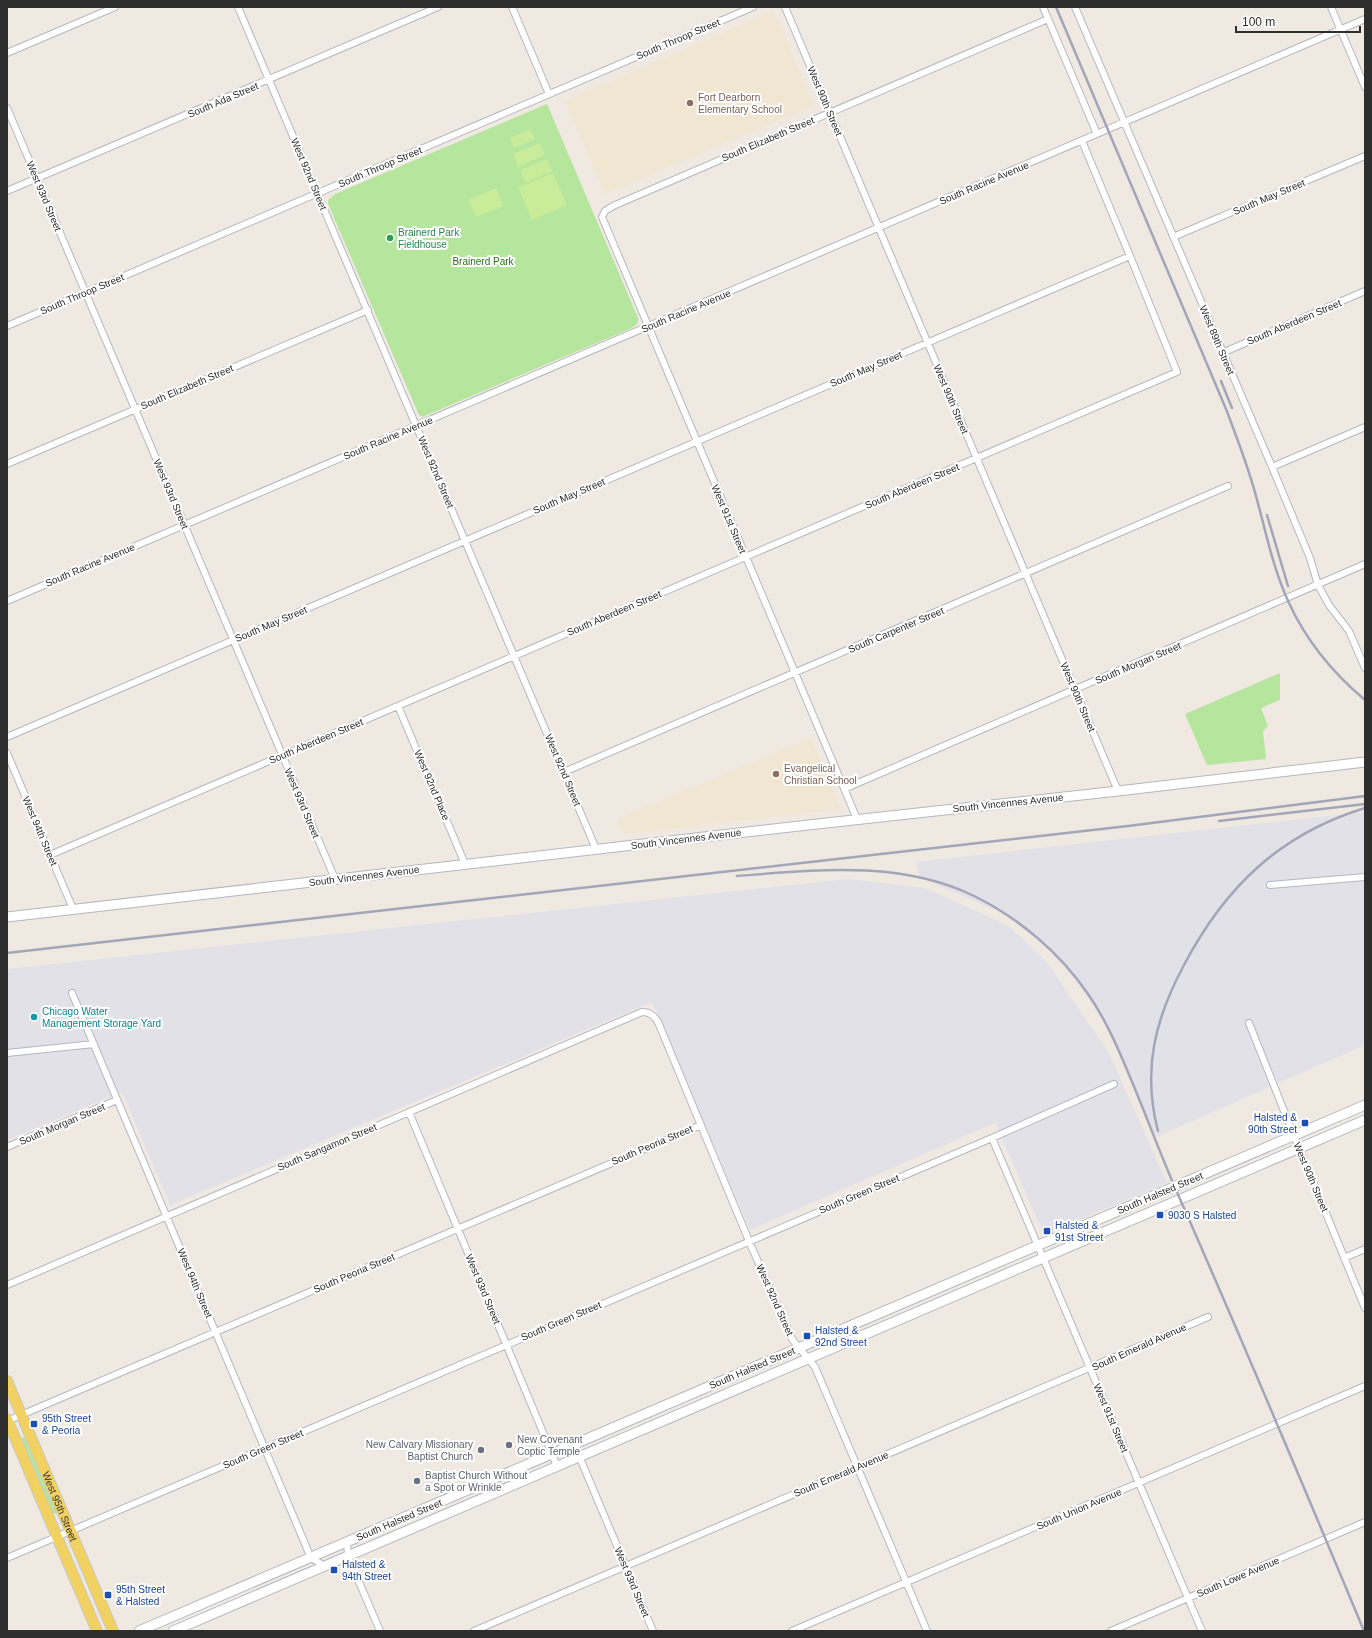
<svg xmlns="http://www.w3.org/2000/svg" width="1372" height="1638" font-family="Arial,sans-serif">
	<style>
		.industrial { fill: #e3e1e8 }
		.education { fill: #f0e6d1 }
		.green { fill: #b6e59e }
		.pitch { fill: #c9ec9a }
		.lines { fill: none; stroke-linecap: round; stroke-linejoin: round }
		.street-casing { stroke: #b4b7c1; stroke-width: 8 }
		.secondary-casing { stroke: #b4b7c1; stroke-width: 11 }
		.primary-casing { stroke: #c9c9c9; stroke-width: 12 }
		.street { stroke: #fff; stroke-width: 6 }
		.secondary { stroke: #fff; stroke-width: 9 }
		.primary { stroke: #f2d163; stroke-width: 10 }
		.rail { stroke: #a3a6b8; stroke-width: 2.5 }
		.education-dot { fill: #8d6e63; stroke: #fff; stroke-width: 1.5 }
		.leisure-dot { fill: #2e9e5b; stroke: #fff; stroke-width: 1.5 }
		.culture-dot { fill: #0f9aa8; stroke: #fff; stroke-width: 1.5 }
		.transit-dot { fill: #1a4fb4; stroke: #fff; stroke-width: 1.5 }
		.worship-dot { fill: #6b7280; stroke: #fff; stroke-width: 1.5 }
		.labels { text-anchor: middle; dominant-baseline: central; stroke-width: 4; stroke-linejoin: round; paint-order: stroke }
		.street-label { font-size: 10px; fill: #2e2e2e; stroke: #fff }
		.education-label { font-size: 10px; fill: #785e54; stroke: #fff; text-anchor: start }
		.leisure-label { font-size: 10px; fill: #27864d; stroke: #fff; text-anchor: start }
		.park-label { font-size: 10px; fill: #2c6e1b; stroke: #fff }
		.culture-label { font-size: 10px; fill: #0d838f; stroke: #fff; text-anchor: start }
		.transit-label { font-size: 10px; fill: #164399; stroke: #fff; text-anchor: start }
		.worship-label { font-size: 10px; fill: #5b616d; stroke: #fff; text-anchor: start }
	</style>
	<rect width="100%" height="100%" fill="#efe9e1"/>
	<path class="industrial" d="M1365 812V1045L1156 1137 1105 1020 1056 955 1003 913 919 877 916 862Z
		M848 879 925 888 1007 925 1046 961 1109 1053 1167 1183 1044 1235 995 1123 750 1230 652 1002 170 1205 122 1092 7 1140V969Z"/>
	<path class="education" d="M774 11 814 105 605 194 565 101Z
		M811 738 841 809 623 834 617 819Z"/>
	<path class="green" d="M547 104 638 318V323L632 328 427 415 423 417 419 415 328 204V200L335 194Z
		M1280 673V700L1261 708 1268 726 1263 731 1266 759 1207 765 1185 714Z
		M23 1437 25 1438 57 1512 56 1514 53 1513 21 1439Z"/>
	<path class="pitch" d="M530 129 535 139 514 148 510 138Z
		M540 143 545 155 518 167 513 154Z
		M547 159 552 171 525 183 520 170Z
		M553 173 567 205 532 220 518 187Z
		M496 188 504 206 476 217 468 200Z"/>
	<g class="lines">
		<g class="street-casing">
			<path id="street" d="M238 7 596 849
				M512 7 549 94
				M785 7 1118 791
				M1043 7 1097 134
				M1075 7 1272 467 1310 558 1318 585 1329 605 1349 631 1365 668
				M1331 7 1365 87
				M7 53 115 7
				M7 108 335 879
				M7 191 438 7
				M1173 237 1365 156
				M7 326 753 7
				M1222 353 1365 291
				M7 464 368 310
				M1272 467 1365 427
				M7 601 1365 19
				M398 706 465 864
				M7 737 1130 256
				M7 753 73 909
				M564 772 1228 486
				M844 789 1365 564
				M857 819 602 217 605 211 613 206 1048 19
				M50 855 1177 372 1130 256 1082 141
				M1270 885 1365 877
				M72 993 311 1558 325 1566
				M1249 1023 1294 1136 1365 1308
				M7 1053 94 1044
				M409 1112 557 1466
				M992 1138 1202 1631
				M7 1147 117 1100
				M1344 1258 1365 1249
				M7 1285 642 1012C650 1012 654 1016 658 1022L749 1241 792 1339 815 1367 927 1631
				M7 1421 701 1125
				M574 1444 653 1631
				M347 1542 348 1556 380 1631
				M7 1558 992 1138 1114 1084
				M474 1631 1208 1317
				M792 1631 1365 1386
				M1111 1631 1365 1522"/>
		</g>
		<g class="secondary-casing">
			<path id="secondary" d="M7 917 817 824 1118 791 1365 762
				M139 1631 1365 1105
				M173 1631 1365 1120"/>
		</g>
		<g class="primary-casing">
			<g id="primary">
				<path id="s1" d="M7 1381 113 1631"/>
				<path d="M7 1419 97 1631"/>
			</g>
		</g>
		<use href="#street" class="street"/>
		<use href="#secondary" class="secondary"/>
		<use href="#primary" class="primary"/>
		<path class="rail" d="M1056 7 1226 409C1237 438 1248 466 1256 496 1266 532 1273 569 1289 603 1306 640 1334 674 1365 700
			M1221 381 1232 408
			M1267 515 1288 586
			M1219 821 1365 804
			M737 876C816 870 900 860 974 896 1019 918 1060 953 1088 994 1106 1020 1118 1048 1130 1077 1147 1117 1162 1159 1180 1199 1243 1342 1304 1487 1364 1631
			M7 953 1128 826 1365 796
			M1158 1131C1142 1070 1155 1019 1184 965 1225 887 1280 834 1365 808"/>
	</g>
	<g class="education-dot">
		<circle cx="690" cy="103" r="4"/>
		<circle cx="776" cy="774" r="4"/>
	</g>
	<circle class="leisure-dot" cx="390" cy="238" r="4"/>
	<circle class="culture-dot" cx="34" cy="1017" r="4"/>
	<g class="transit-dot">
		<rect x="1301" y="1119" width="8" height="8" rx="2"/>
		<rect x="1156" y="1211" width="8" height="8" rx="2"/>
		<rect x="1043" y="1227" width="8" height="8" rx="2"/>
		<rect x="803" y="1332" width="8" height="8" rx="2"/>
		<rect x="30" y="1420" width="8" height="8" rx="2"/>
		<rect x="330" y="1566" width="8" height="8" rx="2"/>
		<rect x="104" y="1591" width="8" height="8" rx="2"/>
	</g>
	<g class="worship-dot">
		<circle cx="509" cy="1445" r="4"/>
		<circle cx="481" cy="1450" r="4"/>
		<circle cx="417" cy="1481" r="4"/>
	</g>
	<g class="labels">
		<g class="street-label">
			<text transform="translate(678 39) rotate(-23)">South Throop Street</text>
			<text transform="translate(223 100) rotate(-23)">South Ada Street</text>
			<text transform="translate(825 101) rotate(67)">West 90th Street</text>
			<text transform="translate(768 139) rotate(-23)">South Elizabeth Street</text>
			<text transform="translate(380 167) rotate(-23)">South Throop Street</text>
			<text transform="translate(309 174) rotate(67)">West 92nd Street</text>
			<text transform="translate(984 183) rotate(-23)">South Racine Avenue</text>
			<text transform="translate(44 196) rotate(67)">West 93rd Street</text>
			<text transform="translate(1269 197) rotate(-23)">South May Street</text>
			<text transform="translate(82 294) rotate(-23)">South Throop Street</text>
			<text transform="translate(686 311) rotate(-23)">South Racine Avenue</text>
			<text transform="translate(1294 322) rotate(-23)">South Aberdeen Street</text>
			<text transform="translate(1217 340) rotate(67)">West 89th Street</text>
			<text transform="translate(866 369) rotate(-23)">South May Street</text>
			<text transform="translate(187 387) rotate(-23)">South Elizabeth Street</text>
			<text transform="translate(951 399) rotate(67)">West 90th Street</text>
			<text transform="translate(388 438) rotate(-23)">South Racine Avenue</text>
			<text transform="translate(436 472) rotate(67)">West 92nd Street</text>
			<text transform="translate(912 486) rotate(-23)">South Aberdeen Street</text>
			<text transform="translate(171 494) rotate(67)">West 93rd Street</text>
			<text transform="translate(569 496) rotate(-23)">South May Street</text>
			<text transform="translate(729 519) rotate(67)">West 91st Street</text>
			<text transform="translate(90 565) rotate(-23)">South Racine Avenue</text>
			<text transform="translate(614 613) rotate(-23)">South Aberdeen Street</text>
			<text transform="translate(271 624) rotate(-23)">South May Street</text>
			<text transform="translate(896 630) rotate(-23)">South Carpenter Street</text>
			<text transform="translate(1138 663) rotate(-23)">South Morgan Street</text>
			<text transform="translate(1078 697) rotate(67)">West 90th Street</text>
			<text transform="translate(316 741) rotate(-23)">South Aberdeen Street</text>
			<text transform="translate(563 770) rotate(67)">West 92nd Street</text>
			<text transform="translate(432 785) rotate(67)">West 92nd Place</text>
			<text transform="translate(302 803) rotate(67)">West 93rd Street</text>
			<text transform="translate(1008 803) rotate(-6)">South Vincennes Avenue</text>
			<text transform="translate(40 831) rotate(67)">West 94th Street</text>
			<text transform="translate(686 839) rotate(-7)">South Vincennes Avenue</text>
			<text transform="translate(364 876) rotate(-7)">South Vincennes Avenue</text>
			<text transform="translate(62 1124) rotate(-23)">South Morgan Street</text>
			<text transform="translate(652 1145) rotate(-23)">South Peoria Street</text>
			<text transform="translate(327 1147) rotate(-23)">South Sangamon Street</text>
			<text transform="translate(1311 1177) rotate(67)">West 90th Street</text>
			<text transform="translate(1160 1193) rotate(-23)">South Halsted Street</text>
			<text transform="translate(859 1194) rotate(-23)">South Green Street</text>
			<text transform="translate(354 1273) rotate(-23)">South Peoria Street</text>
			<text transform="translate(195 1283) rotate(67)">West 94th Street</text>
			<text transform="translate(483 1289) rotate(67)">West 93rd Street</text>
			<text transform="translate(775 1300) rotate(66)">West 92nd Street</text>
			<text transform="translate(561 1321) rotate(-23)">South Green Street</text>
			<text transform="translate(1139 1347) rotate(-24)">South Emerald Avenue</text>
			<text transform="translate(752 1368) rotate(-23)">South Halsted Street</text>
			<text transform="translate(1111 1418) rotate(67)">West 91st Street</text>
			<text transform="translate(263 1449) rotate(-23)">South Green Street</text>
			<text transform="translate(841 1474) rotate(-23)">South Emerald Avenue</text>
			<text stroke="none"><textPath href="#s1" startOffset="136">West 95th Street</textPath></text>
			<text transform="translate(1079 1509) rotate(-23)">South Union Avenue</text>
			<text transform="translate(399 1520) rotate(-23)">South Halsted Street</text>
			<text transform="translate(1238 1577) rotate(-23)">South Lowe Avenue</text>
			<text transform="translate(632 1582) rotate(67)">West 93rd Street</text>
		</g>
		<g class="education-label">
			<text x="698" y="97">Fort Dearborn<tspan x="698" dy="12">Elementary School</tspan></text>
			<text x="784" y="768">Evangelical<tspan x="784" dy="12">Christian School</tspan></text>
		</g>
		<g class="leisure-label">
			<text x="398" y="232">Brainerd Park<tspan x="398" dy="12">Fieldhouse</tspan></text>
		</g>
		<g class="park-label">
			<text x="483" y="261">Brainerd Park</text>
		</g>
		<g class="culture-label">
			<text x="42" y="1011">Chicago Water<tspan x="42" dy="12">Management Storage Yard</tspan></text>
		</g>
		<g class="transit-label">
			<text x="1297" y="1117" text-anchor="end">Halsted &amp;<tspan x="1297" dy="12">90th Street</tspan></text>
			<text x="1168" y="1215">9030 S Halsted</text>
			<text x="1055" y="1225">Halsted &amp;<tspan x="1055" dy="12">91st Street</tspan></text>
			<text x="815" y="1330">Halsted &amp;<tspan x="815" dy="12">92nd Street</tspan></text>
			<text x="42" y="1418">95th Street<tspan x="42" dy="12">&amp; Peoria</tspan></text>
			<text x="342" y="1564">Halsted &amp;<tspan x="342" dy="12">94th Street</tspan></text>
			<text x="116" y="1589">95th Street<tspan x="116" dy="12">&amp; Halsted</tspan></text>
		</g>
		<g class="worship-label">
			<text x="517" y="1439">New Covenant<tspan x="517" dy="12">Coptic Temple</tspan></text>
			<text x="473" y="1444" text-anchor="end">New Calvary Missionary<tspan x="473" dy="12">Baptist Church</tspan></text>
			<text x="425" y="1475">Baptist Church Without<tspan x="425" dy="12">a Spot or Wrinkle</tspan></text>
		</g>
	</g>
	<rect width="1372" height="1638" fill="none" stroke="#2e2e2e" stroke-width="16"/>
	<path d="M1236 26v6h124v-6" fill="none" stroke="#2e2e2e" stroke-width="2"/>
	<text x="1242" y="26" font-size="12" fill="#2e2e2e" stroke="#ffffff" stroke-width="3" paint-order="stroke">100 m</text>
</svg>
